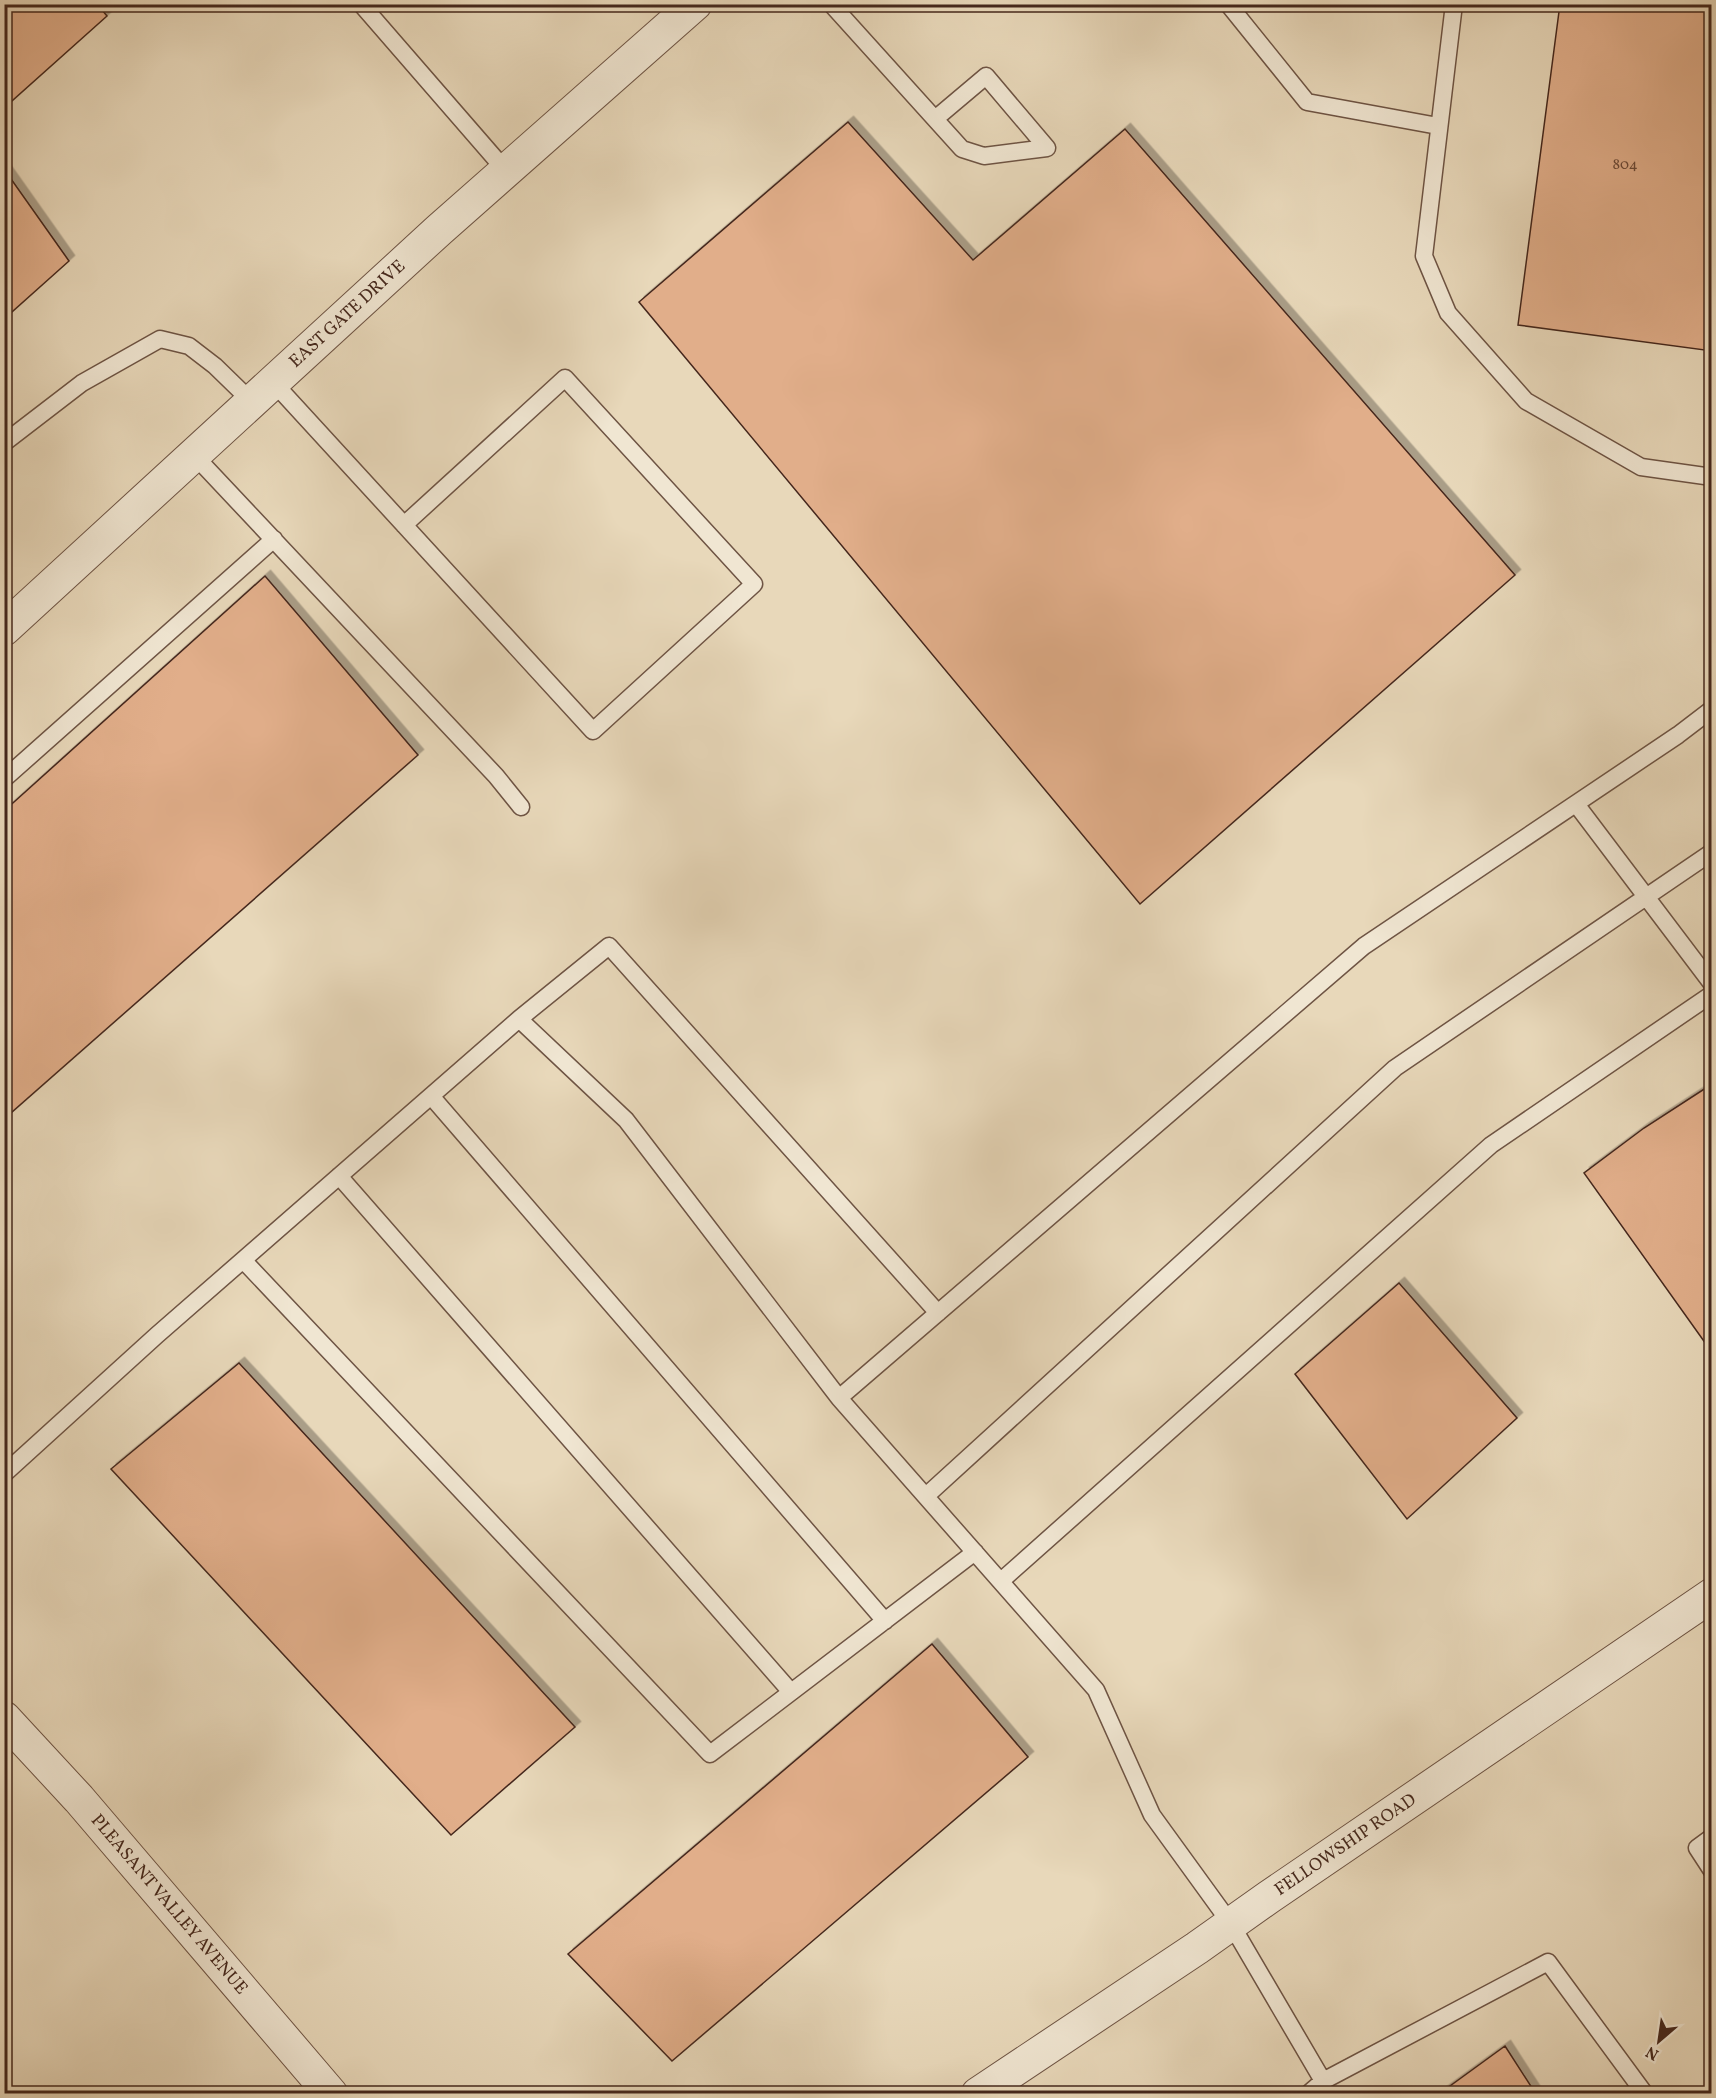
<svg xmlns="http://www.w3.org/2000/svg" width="1716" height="2098" font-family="Vollkorn,serif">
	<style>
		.building { fill: #e1ae8a; stroke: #45281d; stroke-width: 1.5; filter: url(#shadow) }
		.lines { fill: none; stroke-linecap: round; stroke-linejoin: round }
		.service-casing { stroke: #6e5444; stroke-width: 19 }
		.minor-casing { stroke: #6e5444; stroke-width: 35 }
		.tertiary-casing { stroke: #6e5444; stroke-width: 35 }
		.service { stroke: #f0e6d2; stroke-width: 16 }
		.minor { stroke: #f0e6d2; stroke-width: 33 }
		.tertiary { stroke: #f0e6d2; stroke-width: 33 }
		.labels { text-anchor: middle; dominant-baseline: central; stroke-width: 5; stroke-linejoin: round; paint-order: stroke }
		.number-label { font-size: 15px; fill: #6c4a38 }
		.street-label { font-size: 18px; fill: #45281d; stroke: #f0e6d2 }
	</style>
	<defs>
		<filter id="shadow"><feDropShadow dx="5.5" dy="-5.5" stdDeviation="0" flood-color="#0004"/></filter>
	</defs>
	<rect width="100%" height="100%" fill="#e8d8ba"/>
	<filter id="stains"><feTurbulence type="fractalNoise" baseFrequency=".00333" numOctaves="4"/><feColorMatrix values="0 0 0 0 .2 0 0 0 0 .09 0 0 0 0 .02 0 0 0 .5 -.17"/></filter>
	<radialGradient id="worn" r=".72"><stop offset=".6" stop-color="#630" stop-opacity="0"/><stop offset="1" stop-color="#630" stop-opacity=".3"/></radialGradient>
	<path class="building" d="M4 4H97L107 16 4 108Z
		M1560 4H1712V351L1518 325Z
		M848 122 973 260 1125 129 1515 575 1140 904 639 302Z
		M4 169 69 261 4 319Z
		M265 576 418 755 4 1119V811Z
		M1712 1084V1350L1711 1351 1584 1173 1644 1128Z
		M1399 1283 1517 1418 1407 1519 1295 1374Z
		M239 1363 575 1727 451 1835 111 1469Z
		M932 1644 1028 1757 672 2061 568 1954Z
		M1505 2046 1536 2094H1439Z"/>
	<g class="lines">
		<g class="service-casing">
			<path id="service" d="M361 4 506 171
				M831 4 962 149 984 156 1047 148 986 76 935 119
				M1228 4 1307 102 1438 126
				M1454 4 1424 256 1448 313 1526 401 1641 467 1712 477
				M273 382 593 731 754 584 565 378 404 525
				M4 443 82 383 160 339 189 346 215 366 252 402
				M194 455 496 776 521 807
				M4 779 274 539
				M1576 804 1712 984
				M519 1019 609 946 938 1313
				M431 1096 885 1621
				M339 1176 791 1692
				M243 1260 710 1754 975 1552
				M4 1474 157 1335 519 1019 626 1120 839 1398
				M926 1496 1395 1068 1712 852
				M1001 1581 1491 1145 1712 994
				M1712 1837 1697 1848 1712 1871
				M1323 2081 1548 1962 1645 2094
				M1308 2094 1323 2081 1231 1924 1152 1815 1096 1690 839 1398 1364 946 1678 735 1712 709"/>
		</g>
		<g class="minor-casing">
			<g id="minor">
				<path id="s1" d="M4 629 439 230 695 4"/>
			</g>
		</g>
		<g class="tertiary-casing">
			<g id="tertiary">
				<path id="s2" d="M4 1718 79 1799 331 2094"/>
				<path id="s3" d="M978 2094 1197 1948 1269 1897 1712 1595"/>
			</g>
		</g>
		<use href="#service" class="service"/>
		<use href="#minor" class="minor"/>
		<use href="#tertiary" class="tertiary"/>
	</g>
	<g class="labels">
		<g class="number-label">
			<text x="1625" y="165">804</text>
		</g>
		<g class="street-label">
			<text stroke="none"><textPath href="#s1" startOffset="466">EAST GATE DRIVE</textPath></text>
			<text stroke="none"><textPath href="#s3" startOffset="444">FELLOWSHIP ROAD</textPath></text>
			<text stroke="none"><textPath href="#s2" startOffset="249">PLEASANT VALLEY AVENUE</textPath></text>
		</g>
	</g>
	<rect width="1716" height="2098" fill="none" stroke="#e8d8ba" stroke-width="24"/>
	<rect x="6" y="6" width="1704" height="2086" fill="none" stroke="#45281d" stroke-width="3"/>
	<rect x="12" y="12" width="1692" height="2074" fill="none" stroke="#45281d" stroke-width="1.5"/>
	<g transform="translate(1659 2041) rotate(209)" stroke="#f0e6d2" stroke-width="4.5" paint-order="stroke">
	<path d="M0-4.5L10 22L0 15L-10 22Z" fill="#45281d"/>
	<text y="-9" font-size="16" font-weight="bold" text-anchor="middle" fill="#45281d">N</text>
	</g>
	<rect width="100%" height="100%" filter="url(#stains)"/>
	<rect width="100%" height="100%" fill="url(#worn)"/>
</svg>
